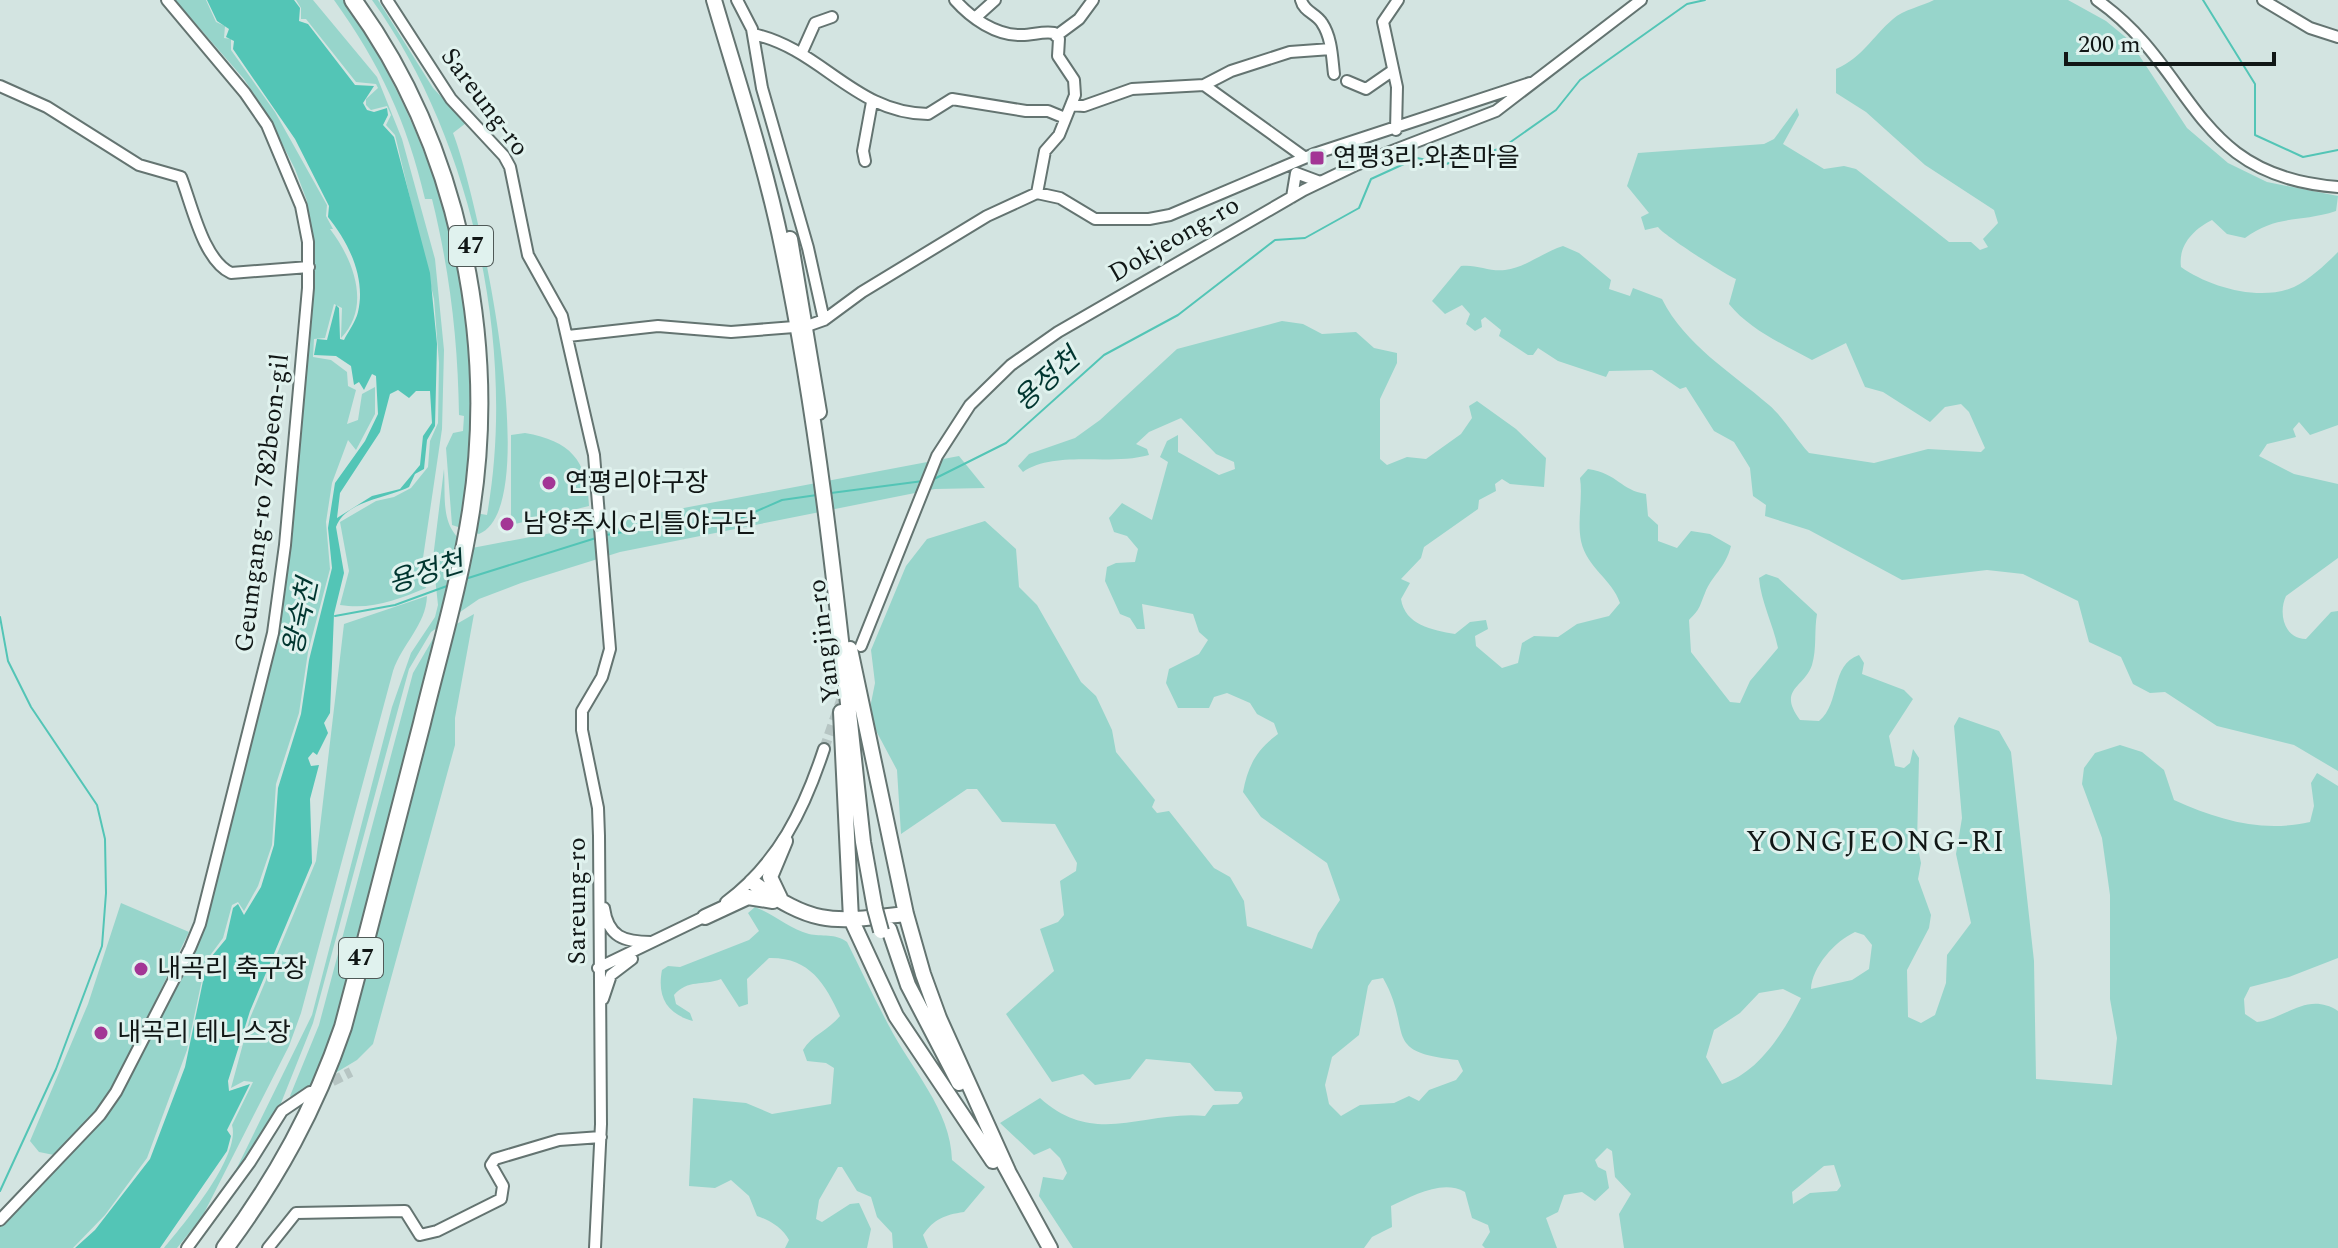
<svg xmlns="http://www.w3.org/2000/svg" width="2338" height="1248" font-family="Spectral,'Noto Sans KR',serif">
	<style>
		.green { fill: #97d5cb; fill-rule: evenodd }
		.water { fill: #53c5b6; fill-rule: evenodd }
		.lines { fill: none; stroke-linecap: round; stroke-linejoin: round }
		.stream { stroke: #53c5b6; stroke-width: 2 }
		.minor-tunnel { stroke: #b6c5c3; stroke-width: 10; stroke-dasharray: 10 5; stroke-linecap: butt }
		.minor-casing { stroke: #647471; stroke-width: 14 }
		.major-casing { stroke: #647471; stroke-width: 18 }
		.highway-casing { stroke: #647471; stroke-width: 20 }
		.minor { stroke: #fff; stroke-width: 10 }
		.major { stroke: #fff; stroke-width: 14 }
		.highway { stroke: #fff; stroke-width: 16 }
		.major-bridge-casing { stroke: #647471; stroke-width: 18; stroke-linecap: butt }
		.major-bridge { stroke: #fff; stroke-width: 14 }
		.poi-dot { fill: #a33695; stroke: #e0f2ee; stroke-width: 3 }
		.labels { text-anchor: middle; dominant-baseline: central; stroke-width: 6; stroke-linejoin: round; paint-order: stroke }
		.shield { fill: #e0f2ee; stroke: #4f5957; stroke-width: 2 }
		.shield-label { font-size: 24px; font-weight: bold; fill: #111716 }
		.street-label { font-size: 26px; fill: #111716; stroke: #e0f2ee }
		.poi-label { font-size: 26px; fill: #111716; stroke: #e0f2ee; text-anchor: start }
		.water-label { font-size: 28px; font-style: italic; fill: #00352f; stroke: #e0f2ee }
		.quarter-label { font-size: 30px; letter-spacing: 2px; fill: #111716; stroke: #e0f2ee }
	</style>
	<rect width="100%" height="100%" fill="#d3e4e1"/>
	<path class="green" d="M175 0H206L216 22 225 26 224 38 231 39V50L275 112 327 205 326 216 333 229H330C353 259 372 306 341 338L342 308 334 304 325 338 314 339 313 357 331 360 347 372 348 386 356 390 347 424 358 420 362 394 375 387V414L356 450 348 440 332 483 326 522 330 569 308 652 299 713 276 784 272 845 258 886 244 911 238 902 232 905 223 938 206 961 187 1050 147 1158 105 1215 73 1248H0V1224L88 1133 202 928 278 631 314 276 307 201 295 169 267 114 244 79Z
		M296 0H313L377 77 402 139 435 259 444 350 442 429 423 558 426 588C397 600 372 610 340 605L349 571 340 522 376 501 394 497 411 488 428 467 430 441 438 423 439 363 434 299 395 135 386 125 391 115 387 106 371 110 366 105V99L378 88 376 84 356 82 306 19H301V8Z
		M334 0H344L348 6C427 126 476 269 472 414 471 446 466 479 464 511L487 515C517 348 472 138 372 0H378L433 88 466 123 453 133C476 191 547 507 479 534L452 525 446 448 453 433 463 431 464 416 459 415C458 341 450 272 432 199H425C407 122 380 64 334 0Z
		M1934 0H2068L2106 21 2129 40 2187 128 2228 163 2267 182 2338 196 2336 211C2300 223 2277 214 2245 238L2227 234 2212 220C2194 229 2178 245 2181 267 2209 287 2260 302 2294 287 2310 279 2325 265 2338 252V425L2310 435 2299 422 2293 429 2296 437 2267 444 2259 456 2294 474 2338 484V558L2286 596C2278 613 2284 639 2306 639L2331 612 2338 611V771L2294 745 2217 726 2165 692 2150 693 2133 684 2121 657 2089 642 2078 601 2023 574 1987 570 1902 580 1809 530 1765 516 1766 505 1753 496 1750 468 1734 442 1714 431 1686 387 1680 389 1652 370 1609 371 1606 377 1558 361 1538 348 1533 355H1528L1499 336 1501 330 1485 317 1481 320 1482 327 1475 331 1466 324 1470 314 1462 305 1445 314 1432 301 1461 266C1476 264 1490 272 1505 270 1527 267 1543 252 1563 246L1579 253 1611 280 1609 289 1630 296 1633 288 1662 299C1685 345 1731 372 1769 405 1784 418 1795 438 1809 453L1874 463 1928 449 1981 452 1985 448 1969 412 1961 404 1945 407 1930 422 1883 392 1865 387 1846 343 1812 360C1783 344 1750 330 1729 304L1736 279C1724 274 1662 234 1658 227L1645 230 1641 217 1649 213 1627 186 1638 153 1764 144 1774 139 1797 108 1799 115 1783 144 1824 169 1844 166 1856 169 1949 242H1971L1980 250 1988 247 1983 239 1998 223 1994 210 1925 165 1866 112 1836 93V69C1863 57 1872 37 1893 19 1903 10 1922 6 1934 0Z
		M1282 321 1303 324 1322 334 1356 332 1374 348 1397 353V363L1380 399V459L1387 465 1407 457 1426 459 1461 434 1472 418 1469 406 1477 401 1516 429 1546 458 1544 487 1510 484 1502 479 1495 484 1496 491 1479 500 1478 509 1424 547 1421 558 1401 579 1410 583 1401 599C1405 625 1432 630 1455 634L1470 622 1486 620 1488 629 1475 636 1476 646 1502 668 1518 663 1522 643 1534 636 1558 637 1577 624 1609 616 1620 603C1612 579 1587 568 1581 541 1577 521 1583 498 1580 478L1588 469C1619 474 1620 490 1646 494L1648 516 1658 525V541L1677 548 1691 531 1710 534 1731 546C1725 569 1712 575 1705 593 1699 607 1701 608 1689 620L1691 652 1730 702 1740 703 1750 681 1778 648C1773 624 1761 602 1759 578L1766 574 1778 578 1817 614C1814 630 1817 649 1812 665 1804 688 1777 689 1800 720L1819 721C1841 703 1830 665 1859 655L1864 663 1862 674 1904 690 1913 699 1889 736 1895 766 1904 768 1910 763 1913 749 1919 758 1917 844 1921 863 1918 879 1931 915 1929 928 1907 970 1908 1017 1921 1023 1935 1015 1946 983 1947 955 1971 923 1956 854 1962 818 1954 726 1959 717 1999 731 2011 752 2034 961 2036 1079 2112 1085 2117 1038 2110 999V895L2102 838 2082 784 2084 768 2095 753 2120 745 2142 752 2164 770 2174 800C2219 820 2261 833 2310 822L2314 806 2311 783 2317 773 2338 786V958L2289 977 2250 987 2244 999 2245 1014 2257 1022C2286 1019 2307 991 2338 1011V1248H1624L1619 1214 1631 1194 1615 1177 1612 1151 1607 1148 1595 1160 1598 1167 1606 1171 1609 1188 1595 1201 1582 1192 1564 1195 1558 1212 1546 1218 1557 1248H1485L1482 1245 1490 1232 1488 1225 1472 1218 1465 1192C1442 1179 1413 1196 1391 1206L1392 1227 1372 1237 1364 1248H1073L1039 1196 1043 1177 1063 1180 1067 1173 1060 1158 1050 1148 1034 1155 1000 1123 1040 1098C1095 1148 1144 1110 1205 1116L1213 1105 1238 1104 1243 1098 1241 1092 1215 1091 1190 1063 1146 1059 1130 1079 1095 1085 1083 1074 1052 1082 1006 1014 1054 971 1040 929 1058 922 1064 915 1060 881 1076 871 1077 863 1055 824 1002 822 977 789H967L901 834 897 770 873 725 870 708 875 683 871 650 906 566 927 539 985 521 1016 549 1019 587 1037 605 1081 682 1096 696 1112 730 1116 752 1155 800 1152 807 1157 813 1169 811 1214 868 1230 877 1244 901 1247 926 1312 949 1318 933 1340 900 1327 863 1261 817 1243 792C1248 766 1256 750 1278 734L1274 723 1257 714 1250 703 1227 693 1214 697 1209 708H1178L1166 683 1169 669 1199 654 1208 640 1199 632 1193 614 1142 604 1145 629H1137L1130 618 1120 614 1105 581 1107 567 1116 563 1135 562 1138 549 1127 536 1114 532 1109 518 1122 503 1152 520 1168 462 1160 457 1167 441 1178 435V452L1219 475 1235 469 1234 462 1216 454 1181 418 1149 432 1136 444 1147 449 1149 455C1110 466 1055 450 1023 472L1018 466 1029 454 1075 438 1100 420 1177 349ZM1855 932 1864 935 1872 945 1869 969 1852 980 1811 989C1812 967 1835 941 1855 932ZM1383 978C1414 1032 1379 1052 1458 1060L1463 1071 1456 1080 1429 1090 1419 1101 1409 1096 1394 1103 1360 1105 1341 1116 1329 1104 1325 1085 1332 1057 1359 1035 1368 986 1372 980ZM1783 989 1801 998C1785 1030 1759 1073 1722 1084L1706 1057 1714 1030 1740 1013 1759 993ZM1834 1165 1841 1186 1837 1191 1810 1193 1793 1204 1792 1192 1824 1166Z
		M525 433C570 441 587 459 589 506L511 525V435Z
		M959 456 985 488 935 489 620 552 521 583 479 599 431 632 409 669 313 1023 279 1108 229 1184 312 1015 392 707 411 653 435 617 438 605 433 558 444 469C446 503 439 530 472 548Z
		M427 596C426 625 402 644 393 671L301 1013 289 1046 202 1217 177 1248H164C184 1224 241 1156 232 1125L253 1082 244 1081 231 1088 250 1018 316 861 344 624Z
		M474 614 455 718V745L373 1044 357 1060 292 1099 290 1096 319 1025 413 673 434 637Z
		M121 903 189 932 111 1091 59 1156 39 1152 30 1141 88 1004Z
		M755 907C773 914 790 929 809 934 821 937 836 933 847 942 861 970 874 998 889 1026 911 1069 951 1110 952 1160L985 1187 964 1212C944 1215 934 1219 923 1235L928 1248H893L892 1233 877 1217 871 1197 857 1191 842 1167H838L819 1200 816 1219 822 1222 850 1204 859 1203 871 1229 867 1248H785L789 1240C783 1228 769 1220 757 1216L749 1196 731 1180 715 1188 689 1186 693 1098 746 1103 772 1114 831 1104 834 1068 826 1063 807 1061 803 1050C812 1035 829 1030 840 1016 825 983 809 957 769 958L747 979 748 1004 739 1007 721 979C703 986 688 979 674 995L676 1004 690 1013 693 1021C666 1014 657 996 662 970L668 966 680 967 749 940 759 931 748 913Z"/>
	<path class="water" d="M207 0H294L300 8 299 21 308 24 355 85 374 86 363 103 367 110 374 112 387 108 388 115 383 125 394 137 430 273 437 344 435 426 427 440 424 469 415 474 409 487C388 498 345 501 336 527L344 573 334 614 330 713 324 723 328 733 317 755 313 752 308 758 311 766 319 765 310 799 312 863 250 1011 228 1081 229 1091 250 1084 227 1130 231 1136 227 1151 160 1248H75L95 1230 150 1159 185 1067 207 962 226 939 233 908 238 904 244 915 261 887 274 845 278 788 301 714 309 660 332 568 328 528 335 483 365 441 378 414 376 376 372 374 364 390 359 382 354 385 351 366 336 356 314 355 317 339 327 340 336 305 339 308 340 339 344 340C348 332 356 321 358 312 366 278 349 243 328 217L329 206 295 139 233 49 234 41 226 37 229 29 217 21ZM398 390 409 398 416 391H430L432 423 423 436 420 465 400 489 372 496 337 518 340 493 380 432 390 394Z"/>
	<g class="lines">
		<path class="stream" d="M2203 0 2255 84V135L2303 157 2338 150
			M934 479 1006 443 1104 355 1178 315 1275 240 1305 238 1359 208 1371 179 1417 158 1446 164 1502 148 1556 110 1580 80 1687 4 1705 0
			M831 493 923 481
			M606 535 675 523 727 524 782 500 817 495
			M465 579 596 538
			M335 616 395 605 447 586
			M0 617 8 661 31 707 97 805 105 839 106 893 102 946 56 1069 0 1191"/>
		<path class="minor-tunnel" d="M824 749 845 689
			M319 1088 351 1072"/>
		<g class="minor-casing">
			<path id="minor" d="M387 0 451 99 504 156 510 167 528 255 562 316 594 455 610 649 602 677 582 711V730L598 808 599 836 601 1124 595 1248
				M737 0 752 29 762 88 808 248 824 320
				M955 0C971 18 996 36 1022 35 1033 35 1043 31 1054 33L1059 39 1058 56 1074 80 1075 95 1059 135 1045 151 1037 193
				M1301 0C1304 12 1316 13 1322 23 1332 38 1332 58 1334 74
				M2097 0C2197 70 2190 176 2338 187
				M2263 0 2310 28 2338 37
				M975 18 995 0
				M753 34C822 49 854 113 928 114L952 99 1026 111H1048L1065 118
				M1056 36 1079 19 1093 0
				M802 52 815 23 832 17
				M1347 81 1366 89 1392 71
				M1204 85 1304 157
				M0 86 47 107 139 165 181 177C192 205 203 260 231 273L309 267
				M1071 105 1084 106 1132 89 1204 85 1231 71 1290 52 1331 49
				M1396 130 1397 87 1383 22 1398 0
				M865 161 863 151 872 102
				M1292 197 1296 173 1320 182
				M568 336 658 326 731 332 807 326 824 320 862 292 987 216 1037 193 1060 198 1095 219H1149L1170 215 1314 154 1530 83
				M861 646 937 456 970 405 1011 365 1058 332 1304 190 1356 165 1496 111 1641 0
				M726 902C778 863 804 810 824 749
				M604 908C608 937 624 942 651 942
				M598 968 710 914
				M603 999 611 975 632 959
				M0 1220 100 1115 116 1092 190 948 200 924 273 633 285 545 308 288V242L301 206 267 125 245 93 167 0
				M187 1248 250 1162 282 1111 310 1092
				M268 1248 296 1213 405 1211 420 1235 437 1231 501 1199 503 1186 491 1165 495 1159 559 1140 601 1137"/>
		</g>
		<g class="major-casing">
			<path id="major" d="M714 0C738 82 765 163 782 246 823 442 841 643 863 842L875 909
				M790 239 819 412
				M850 649 906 914 923 974 939 1018 1008 1171
				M841 712 851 919 896 1016 993 1161
				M752 882C816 927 831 922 906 914
				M780 898 770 877 785 841
				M705 917 748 897 773 901
				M889 929 908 985 959 1083
				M1004 1164 1050 1248"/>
		</g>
		<g class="highway-casing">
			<path id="highway" d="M225 1248C277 1178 315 1109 343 1027 370 926 396 825 422 723 439 653 460 582 471 511 498 338 458 143 353 0"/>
		</g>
		<use href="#minor" class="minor"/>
		<use href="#major" class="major"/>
		<use href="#highway" class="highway"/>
		<g class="major-bridge-casing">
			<path id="major-bridge" d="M875 909 881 931"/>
		</g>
		<use href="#major-bridge" class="major-bridge"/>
	</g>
	<g class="poi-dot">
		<rect x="1309" y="150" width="16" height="16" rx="4"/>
		<circle cx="549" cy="483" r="8"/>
		<circle cx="507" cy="524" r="8"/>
		<circle cx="141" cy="969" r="8"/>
		<circle cx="101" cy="1033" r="8"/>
	</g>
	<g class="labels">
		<g class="shield">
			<rect x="449" y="226" width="44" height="40" rx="6"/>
			<rect x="339" y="938" width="44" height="40" rx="6"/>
		</g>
		<g class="shield-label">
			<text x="471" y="246">47</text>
			<text x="361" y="958">47</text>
		</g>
		<g class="street-label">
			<text transform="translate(485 102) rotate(53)">Sareung-ro</text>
			<text transform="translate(1174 239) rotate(-30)">Dokjeong-ro</text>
			<text transform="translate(262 503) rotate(-83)">Geumgang-ro 782beon-gil</text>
			<text transform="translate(824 641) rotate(-97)">Yangjin-ro</text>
			<text transform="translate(577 901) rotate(-90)">Sareung-ro</text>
		</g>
		<g class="poi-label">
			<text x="1333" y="158">연평3리.와촌마을</text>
			<text x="565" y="483">연평리야구장</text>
			<text x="523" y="524">남양주시C리틀야구단</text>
			<text x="157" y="969">내곡리 축구장</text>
			<text x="117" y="1033">내곡리 테니스장</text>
		</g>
		<g class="water-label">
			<text transform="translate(1047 380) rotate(-42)">용정천</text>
			<text transform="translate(426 573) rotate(-17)">용정천</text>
			<text transform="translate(301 617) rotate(-78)">왕숙천</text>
		</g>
		<g class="quarter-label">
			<text x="1876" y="842">YONGJEONG-RI</text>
		</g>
	</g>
	<path d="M2066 52v12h208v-12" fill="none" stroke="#111716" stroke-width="4"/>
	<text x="2078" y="52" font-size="24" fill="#111716" stroke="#e0f2ee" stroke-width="6" paint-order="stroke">200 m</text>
</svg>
